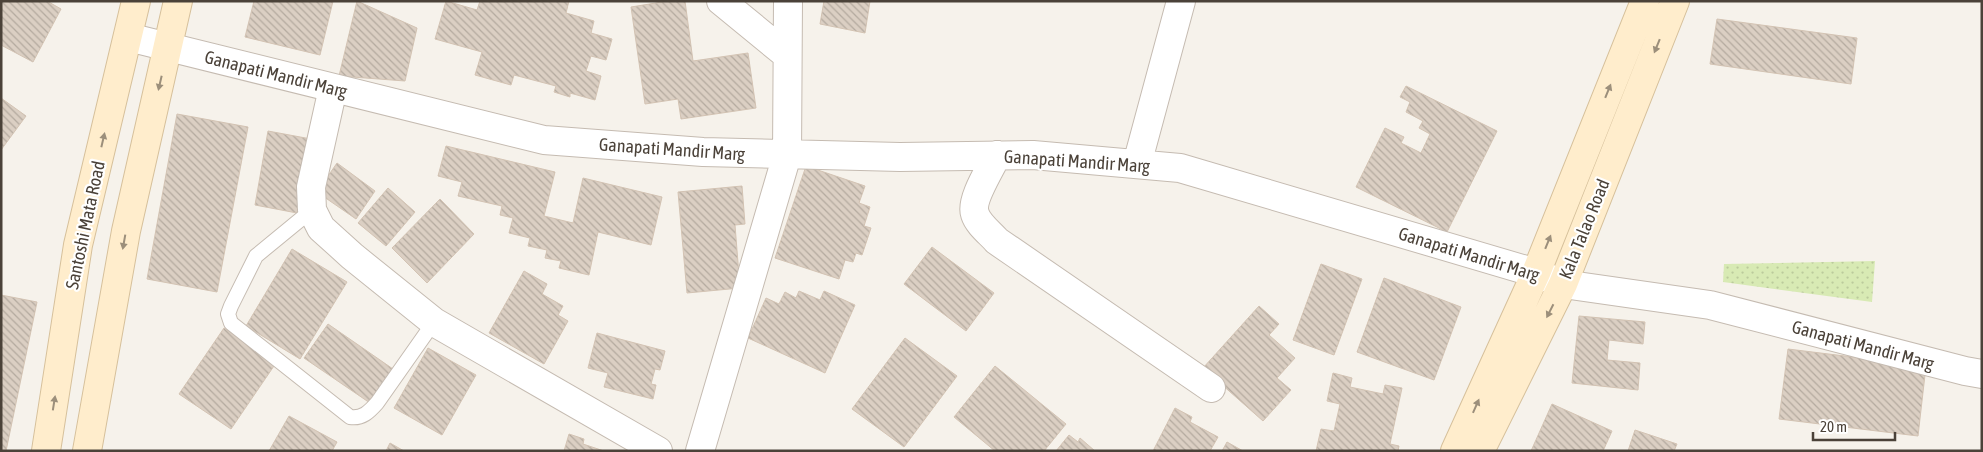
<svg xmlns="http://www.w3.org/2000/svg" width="1983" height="452" font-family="'Asap Condensed',sans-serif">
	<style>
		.green { fill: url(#green-dots) }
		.building { fill: url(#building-back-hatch); stroke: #d3c3b3 }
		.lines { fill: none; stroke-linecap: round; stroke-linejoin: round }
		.lane-casing { stroke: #c5bbb1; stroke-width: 16 }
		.street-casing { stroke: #c5bbb1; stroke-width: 30 }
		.secondary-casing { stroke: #d6c09b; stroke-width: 30 }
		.lane { stroke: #fff; stroke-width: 14 }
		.street { stroke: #fff; stroke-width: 28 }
		.secondary { stroke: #ffedcc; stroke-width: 28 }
		.oneway { fill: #9c8f7b }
		.labels { text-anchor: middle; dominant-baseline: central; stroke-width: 4.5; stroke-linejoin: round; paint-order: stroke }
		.street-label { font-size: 18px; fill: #4b4239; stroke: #fff }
	</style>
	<defs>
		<pattern id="green-dots" width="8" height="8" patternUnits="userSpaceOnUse" patternTransform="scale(1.25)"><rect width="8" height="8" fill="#d8eab4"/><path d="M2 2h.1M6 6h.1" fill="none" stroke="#bbca9c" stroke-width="1.8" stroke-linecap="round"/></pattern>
		<pattern id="building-back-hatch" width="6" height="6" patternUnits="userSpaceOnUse" patternTransform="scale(1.25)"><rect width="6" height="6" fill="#dbcfc3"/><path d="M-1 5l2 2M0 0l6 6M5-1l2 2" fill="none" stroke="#b4aa9f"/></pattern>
	</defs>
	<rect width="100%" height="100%" fill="#f6f2eb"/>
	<path class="green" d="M1875 261 1872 302 1723 282 1724 264Z"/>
	<path class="building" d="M1 1H47L61 9 33 62 1 45Z
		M254 1H333L320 55 245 37Z
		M357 1 417 28 405 81 339 76Z
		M446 1 477 10 480 1H569L566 13 594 21 591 33 612 39 606 60 591 56 586 71 601 76 595 100 570 93V97L554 92 556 86 514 75 511 85 475 75 482 52 435 39Z
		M668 1H685L693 61 748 53 756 108 681 119 678 99 645 104 631 7Z
		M824 1H870L865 33 820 24Z
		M1717 19 1857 38 1851 84 1710 64Z
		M1406 86 1497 131 1447 232 1356 187 1385 128 1404 137 1401 143 1421 153 1430 134 1419 128 1423 121 1406 112 1410 102 1400 97Z
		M1 98 26 116 1 150Z
		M177 114 248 127 217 292 147 279Z
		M268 131 311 139 297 213 255 205Z
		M446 146 555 172 544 216 573 223 583 178 662 197 651 245 598 232 589 275 559 268 561 261 545 258 547 250 528 246 530 238 509 233 513 218 500 215 502 206 458 196 462 182 438 176Z
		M337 163 375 191 356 219 317 192Z
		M806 166 865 186 859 203 870 207 864 226 871 228 862 255 856 253 853 262 845 260 839 279 775 258Z
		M742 186 745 224 735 225 740 288 687 293 678 192Z
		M388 188 415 212 386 246 358 223Z
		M440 199 474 234 427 283 392 248Z
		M932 247 994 293 966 331 904 284Z
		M292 249 347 282 300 359 246 326Z
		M1321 264 1362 279 1334 355 1293 340Z
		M524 271 547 284 542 294 563 306 558 315 568 321 544 364 489 333Z
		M1384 278 1461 307 1434 380 1357 352Z
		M799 291 820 300 824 291 855 305 825 373 748 338 766 298 779 304 785 292 796 298Z
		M1 295 37 302 6 451H1Z
		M1259 306 1279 324 1269 335 1295 358 1277 378 1291 390 1263 421 1203 368Z
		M1579 316 1645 322 1643 344 1609 340 1607 360 1640 363 1638 390 1572 383Z
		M328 324 393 369 370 403 304 358Z
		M224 328 276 363 231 429 179 394Z
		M597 333 665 351 660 370 655 369 651 384 656 385 653 399 604 387 608 373 588 368Z
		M905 338 957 376 904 447 852 409Z
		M428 348 476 375 442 435 394 408Z
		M1788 349 1926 366 1918 436 1779 419Z
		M995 366 1066 424 1044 451H995L954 417Z
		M1333 373 1352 378 1350 387 1383 394 1385 385 1402 388 1390 444 1399 446 1398 451H1316L1321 429 1334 431 1340 404 1327 401Z
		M1552 404 1612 431 1603 451H1531Z
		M1175 408 1192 417 1190 422 1218 437 1210 451H1153Z
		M289 416 337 442 332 451H269Z
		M1635 430 1677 444 1674 451H1628Z
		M569 434 584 439 583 444 604 451H564Z
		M1069 435 1078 442 1080 438 1095 451H1056Z
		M1227 442 1243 451H1222Z
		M390 443 404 451H386Z"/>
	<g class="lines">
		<g class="lane-casing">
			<path id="lane" d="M312 210 256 256 231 306 228 314 231 323 350 417C362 419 369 412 377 403L434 322"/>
		</g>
		<g class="street-casing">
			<path id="street" d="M721 1 787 55
				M128 37 544 140 703 152 900 157 1033 155 1180 168 1536 273 1563 284 1710 305 1965 371 1982 374
				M333 88 311 187 312 210 321 228 352 256 434 322 658 451
				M997 155C991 168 970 200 975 214 978 224 990 233 997 241L1211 388
				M1137 164 1181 1
				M700 451 787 155 788 1"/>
		</g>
		<g class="secondary-casing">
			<path id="secondary" d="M46 451 78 245 136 1
				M87 451 126 231 178 1
				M1455 451 1536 273 1645 1
				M1480 451 1563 284 1675 1"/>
		</g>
		<use href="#lane" class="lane"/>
		<use href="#street" class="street"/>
		<use href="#secondary" class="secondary"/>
	</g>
	<defs><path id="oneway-solid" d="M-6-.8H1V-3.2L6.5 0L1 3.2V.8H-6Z" transform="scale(1.25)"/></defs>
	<g class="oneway">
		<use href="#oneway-solid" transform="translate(1657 46) rotate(112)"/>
		<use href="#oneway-solid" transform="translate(160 83) rotate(103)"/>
		<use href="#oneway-solid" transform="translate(1608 91) rotate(-68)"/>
		<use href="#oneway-solid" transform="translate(103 140) rotate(-77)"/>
		<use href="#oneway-solid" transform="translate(124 242) rotate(100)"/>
		<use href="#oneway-solid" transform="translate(1548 242) rotate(-68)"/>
		<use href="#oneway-solid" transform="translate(1550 311) rotate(117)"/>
		<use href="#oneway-solid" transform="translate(54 403) rotate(-81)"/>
		<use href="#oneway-solid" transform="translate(1476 406) rotate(-66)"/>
	</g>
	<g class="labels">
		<g class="street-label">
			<text transform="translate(276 74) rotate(14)">Ganapati Mandir Marg</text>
			<text transform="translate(672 149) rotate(4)">Ganapati Mandir Marg</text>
			<text transform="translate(1077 161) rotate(4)">Ganapati Mandir Marg</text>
			<text transform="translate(85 225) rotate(-78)">Santoshi Mata Road</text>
			<text transform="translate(1584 229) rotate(-68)">Kala Talao Road</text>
			<text transform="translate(1469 254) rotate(17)">Ganapati Mandir Marg</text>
			<text transform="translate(1863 345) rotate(15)">Ganapati Mandir Marg</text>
		</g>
	</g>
	<rect width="1983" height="452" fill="none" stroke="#4b4239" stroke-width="5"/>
	<path d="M1813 432v8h82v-8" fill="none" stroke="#4b4239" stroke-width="2.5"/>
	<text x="1820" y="432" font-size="15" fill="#4b4239" stroke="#ffffff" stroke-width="4" paint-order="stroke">20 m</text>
</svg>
